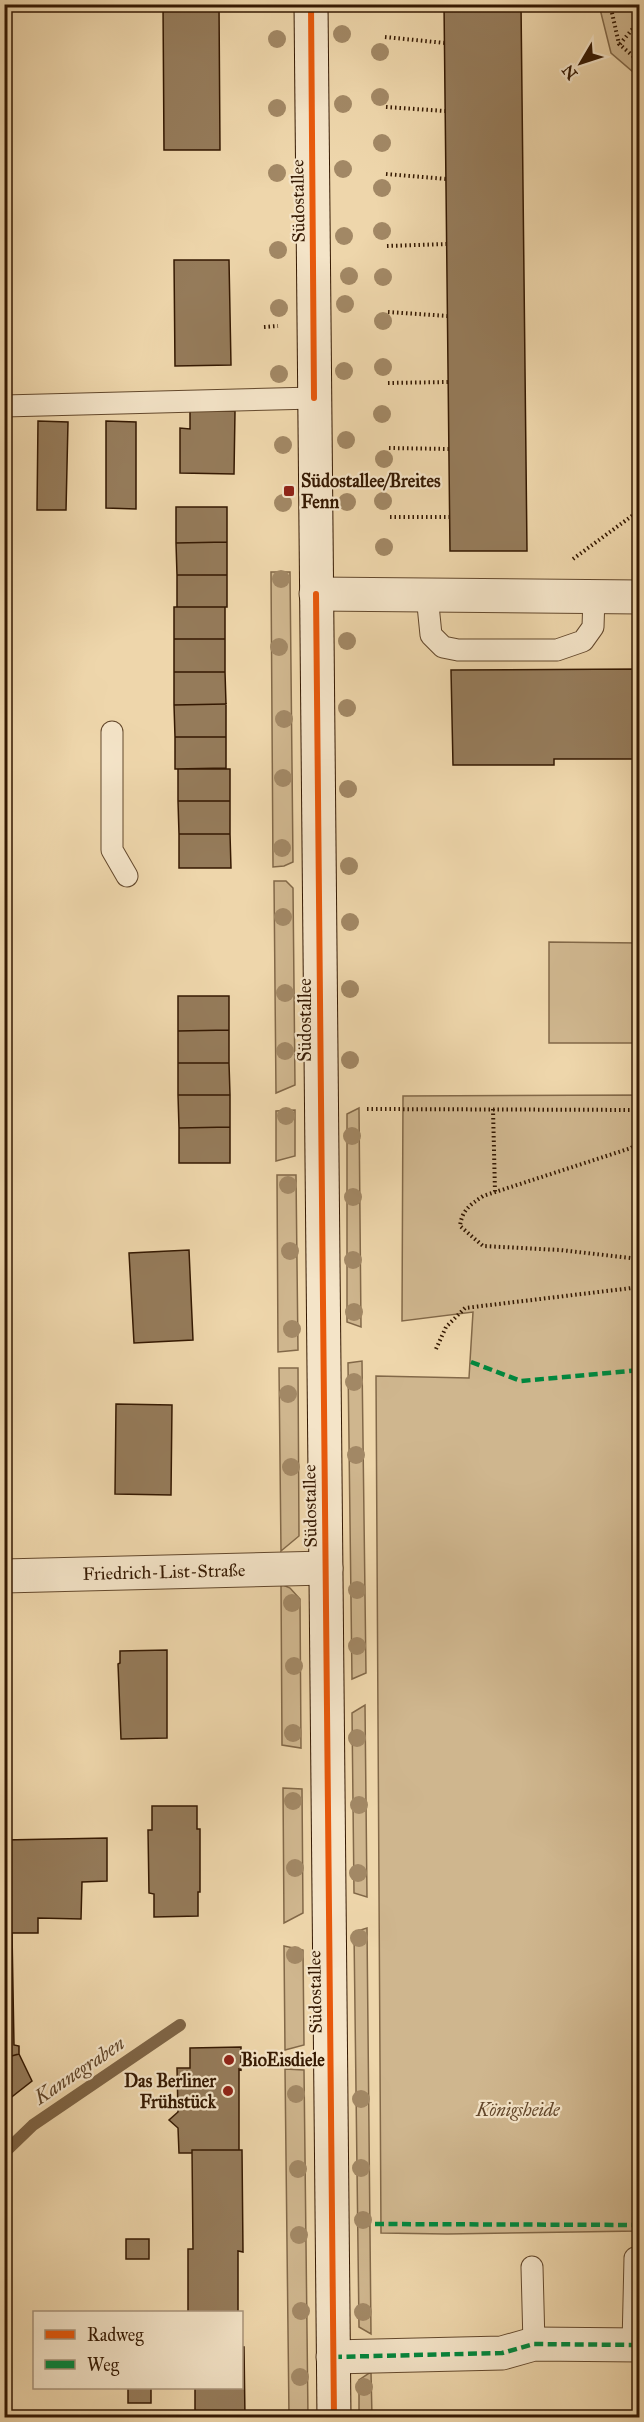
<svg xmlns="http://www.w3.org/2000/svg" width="644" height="2422" font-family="'IM FELL Great Primer',serif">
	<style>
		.green { fill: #cfb68e; stroke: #826848; stroke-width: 1.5 }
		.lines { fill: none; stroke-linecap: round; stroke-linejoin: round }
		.stream { stroke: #7e6445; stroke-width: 12 }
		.building { fill: #957b5a; stroke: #351902; stroke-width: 1.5 }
		.lane-casing { stroke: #63482c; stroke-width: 23 }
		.street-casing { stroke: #63482c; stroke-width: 35 }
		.secondary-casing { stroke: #351902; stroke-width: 35 }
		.path { stroke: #351902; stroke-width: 4; stroke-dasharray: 1.5 3; stroke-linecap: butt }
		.lane { stroke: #f4e4c8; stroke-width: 21 }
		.street { stroke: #f4e4c8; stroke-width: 33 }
		.secondary { stroke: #f4e4c8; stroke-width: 33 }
		.quiet { stroke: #00873e; stroke-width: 4.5; stroke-dasharray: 9 4.5; stroke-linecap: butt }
		.cycleway-casing { stroke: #f4e4c8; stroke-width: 10 }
		.cycleway { stroke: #e8590c; stroke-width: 6 }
		.tree { fill: #a28865 }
		.poi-dot { fill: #8f2418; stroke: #f4e4c8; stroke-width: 2 }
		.labels { text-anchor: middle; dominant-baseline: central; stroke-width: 4.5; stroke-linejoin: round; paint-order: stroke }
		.street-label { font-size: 18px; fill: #351902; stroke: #f4e4c8 }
		.poi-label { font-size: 18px; font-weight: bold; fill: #351902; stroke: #f4e4c8; text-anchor: start }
		.park-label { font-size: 18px; font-style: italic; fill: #63482c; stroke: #f4e4c8 }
		.water-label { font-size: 20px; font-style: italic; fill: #604529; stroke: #f4e4c8 }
	</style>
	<rect width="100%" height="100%" fill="#eed6ab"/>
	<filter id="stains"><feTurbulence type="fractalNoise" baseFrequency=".00333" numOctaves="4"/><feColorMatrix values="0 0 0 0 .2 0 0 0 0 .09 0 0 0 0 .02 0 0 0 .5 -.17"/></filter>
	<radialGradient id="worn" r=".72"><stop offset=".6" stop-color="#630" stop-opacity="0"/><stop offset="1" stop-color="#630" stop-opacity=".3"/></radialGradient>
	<path class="green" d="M599 5H639V77L611 53Z
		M271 572H290L293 862 284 866 273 867Z
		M274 881H286L293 888 295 1085 276 1093Z
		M549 942 639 943V1043H549Z
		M639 1095V2231L447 2234 381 2233 376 1376 469 1378 473 1312 402 1321 403 1096Z
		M359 1108 361 1327 347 1322V1114Z
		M295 1110V1156L276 1161V1111Z
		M277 1175H296L298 1350 278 1352Z
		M362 1361 366 1673 352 1679 348 1363Z
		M279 1368H298L299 1536 281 1551Z
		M281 1584 290 1588 300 1599 301 1748 282 1745Z
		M365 1705 367 1897 354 1893 352 1713Z
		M283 1788 302 1789 303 1913 284 1923Z
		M367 1928 371 2334 359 2327 354 1932Z
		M284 1946 303 1950 304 2045 285 2050Z
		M285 2069 304 2070 308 2417H289Z
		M371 2372 372 2417H359V2380Z"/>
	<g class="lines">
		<path class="stream" d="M4 2153 33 2125 180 2025"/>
	</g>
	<path class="building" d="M163 4H219L220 150H164Z
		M444 4H521L527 551H450Z
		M174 260H229L231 365 175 366Z
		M190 411H235L234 474 180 473V428L190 429Z
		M38 421 68 422 66 510H37Z
		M106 421 136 422V509L106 508Z
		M176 507H227V542L176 543Z
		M227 542V575H177L176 543Z
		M177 575H227V607H177Z
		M174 607H225V639H174Z
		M174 639H225V672H174Z
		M640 669V759H554V765H453L451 670Z
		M174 672H225L226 704 174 705Z
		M226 704V737H175L174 705Z
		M175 737H226V768L175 769Z
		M178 769H230V801H178Z
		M178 801H230V834H179Z
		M179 834H230L231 868H179Z
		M178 996H229V1030L178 1031Z
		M229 1030V1063H178V1031Z
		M178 1063H229L230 1095H178Z
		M178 1095H230V1127L179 1128Z
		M230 1127V1163H179V1128Z
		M189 1250 193 1340 134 1343 129 1253Z
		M116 1404 172 1405 171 1495 115 1494Z
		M167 1650V1738L121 1739 118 1664 120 1663V1651Z
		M152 1806H197V1829H200V1892H198V1916L154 1917V1894L149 1893 148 1830H152Z
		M107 1838V1881L82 1882 81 1919 38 1918V1933H4V1840Z
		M4 1933H12L14 2045 19 2046V2054L4 2058Z
		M241 2047V2070L239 2069V2150H192V2153H179L178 2128 169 2120 178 2112 177 2068H190V2048Z
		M19 2054 32 2081 4 2103V2058Z
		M192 2150H242L243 2252 238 2251V2312H188V2249H193Z
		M126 2239H149V2259H126Z
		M242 2347H244L245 2418H195V2388H242Z
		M128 2388H151V2403H128Z"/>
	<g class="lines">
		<g class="lane-casing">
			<path id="lane" d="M4 406 314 398
				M427 595 431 635 443 647 458 650H557L583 641 593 627 594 597
				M112 732V850L127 876
				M532 2267 534 2344
				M633 2345 635 2258"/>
		</g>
		<g class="street-casing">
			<g id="street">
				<path d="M316 594 640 597"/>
				<path id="s1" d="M4 1576 326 1568"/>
				<path d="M333 2357 502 2353 534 2344 640 2345"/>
			</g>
		</g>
		<g class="secondary-casing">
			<path id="secondary" d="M311 4 334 2418"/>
		</g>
		<path class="path" d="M610 4 619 44 640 62
			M385 37 445 43
			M620 44 640 20
			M386 107 445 111
			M386 174 446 179
			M387 246 447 244
			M388 312 448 316
			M264 327 278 326
			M388 383 448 382
			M389 448 449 449
			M390 517H450
			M573 559 640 510
			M367 1109 640 1110
			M493 1109 495 1192
			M640 1142 631 1148 483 1196C470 1205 462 1210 460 1226L483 1246 560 1250 640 1259
			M436 1349 446 1327 465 1308 640 1287"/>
		<use href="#lane" class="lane"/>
		<use href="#street" class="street"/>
		<use href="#secondary" class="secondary"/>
		<path class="quiet" d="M471 1362 521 1381 640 1370
			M375 2224 640 2225
			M333 2357 502 2353 534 2344 640 2345"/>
		<g class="cycleway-casing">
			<path id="cycleway" d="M311 4 314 398
				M316 594 334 2418"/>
		</g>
		<use href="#cycleway" class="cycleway"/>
	</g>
	<g class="tree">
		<circle cx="342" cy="34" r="9"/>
		<circle cx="277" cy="39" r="9"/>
		<circle cx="380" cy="52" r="9"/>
		<circle cx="380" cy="97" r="9"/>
		<circle cx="343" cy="104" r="9"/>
		<circle cx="277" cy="108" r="9"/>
		<circle cx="382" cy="143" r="9"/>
		<circle cx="343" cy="169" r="9"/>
		<circle cx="277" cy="173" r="9"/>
		<circle cx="382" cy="188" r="9"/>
		<circle cx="382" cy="231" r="9"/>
		<circle cx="344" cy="236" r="9"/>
		<circle cx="278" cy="250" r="9"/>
		<circle cx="349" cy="276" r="9"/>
		<circle cx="383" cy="277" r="9"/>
		<circle cx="345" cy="304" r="9"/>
		<circle cx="279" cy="308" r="9"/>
		<circle cx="383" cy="321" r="9"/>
		<circle cx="383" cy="367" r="9"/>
		<circle cx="344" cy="371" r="9"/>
		<circle cx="279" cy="374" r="9"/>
		<circle cx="382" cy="414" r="9"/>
		<circle cx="346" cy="440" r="9"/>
		<circle cx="283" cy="445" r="9"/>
		<circle cx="384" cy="459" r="9"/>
		<circle cx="383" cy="501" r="9"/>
		<circle cx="347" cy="502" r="9"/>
		<circle cx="283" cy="503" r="9"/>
		<circle cx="384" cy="547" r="9"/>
		<circle cx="281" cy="579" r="9"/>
		<circle cx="347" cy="641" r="9"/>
		<circle cx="279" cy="647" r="9"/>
		<circle cx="347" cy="708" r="9"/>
		<circle cx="284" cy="719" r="9"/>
		<circle cx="283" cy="778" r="9"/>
		<circle cx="348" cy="789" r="9"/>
		<circle cx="282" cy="848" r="9"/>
		<circle cx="349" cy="866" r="9"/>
		<circle cx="283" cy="917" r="9"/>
		<circle cx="350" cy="922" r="9"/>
		<circle cx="350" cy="989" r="9"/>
		<circle cx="285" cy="993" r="9"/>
		<circle cx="285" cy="1051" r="9"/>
		<circle cx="350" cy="1060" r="9"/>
		<circle cx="286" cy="1116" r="9"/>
		<circle cx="352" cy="1136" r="9"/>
		<circle cx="288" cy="1185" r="9"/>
		<circle cx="353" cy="1197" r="9"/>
		<circle cx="290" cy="1251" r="9"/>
		<circle cx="353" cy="1260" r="9"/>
		<circle cx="354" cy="1312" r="9"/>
		<circle cx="292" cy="1329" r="9"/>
		<circle cx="354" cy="1382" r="9"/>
		<circle cx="288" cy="1394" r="9"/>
		<circle cx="356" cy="1455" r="9"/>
		<circle cx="291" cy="1467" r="9"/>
		<circle cx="357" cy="1590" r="9"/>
		<circle cx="292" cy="1603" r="9"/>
		<circle cx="357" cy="1646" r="9"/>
		<circle cx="294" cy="1666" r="9"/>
		<circle cx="293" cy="1733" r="9"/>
		<circle cx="357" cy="1738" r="9"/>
		<circle cx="293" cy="1801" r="9"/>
		<circle cx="359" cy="1805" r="9"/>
		<circle cx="295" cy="1868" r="9"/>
		<circle cx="358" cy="1873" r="9"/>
		<circle cx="359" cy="1938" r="9"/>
		<circle cx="295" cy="1955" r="9"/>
		<circle cx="296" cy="2094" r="9"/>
		<circle cx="361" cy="2099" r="9"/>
		<circle cx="361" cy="2168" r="9"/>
		<circle cx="298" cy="2169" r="9"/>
		<circle cx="363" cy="2220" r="9"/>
		<circle cx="299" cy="2235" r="9"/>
		<circle cx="301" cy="2311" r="9"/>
		<circle cx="363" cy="2312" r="9"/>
		<circle cx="300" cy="2377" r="9"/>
		<circle cx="364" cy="2387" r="9"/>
	</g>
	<g class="poi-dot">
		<rect x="283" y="485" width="12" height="12" rx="3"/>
		<circle cx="229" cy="2060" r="6"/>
		<circle cx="228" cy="2091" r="6"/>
	</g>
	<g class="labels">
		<g class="street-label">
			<text transform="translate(298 201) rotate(-91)">Südostallee</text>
			<text transform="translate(305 1020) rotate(-90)">Südostallee</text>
			<text transform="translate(310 1506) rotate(-91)">Südostallee</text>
			<text stroke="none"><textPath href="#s1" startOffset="160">Friedrich-List-Straße</textPath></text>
			<text transform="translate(315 1992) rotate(-91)">Südostallee</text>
		</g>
		<g class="poi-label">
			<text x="301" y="481">Südostallee/Breites<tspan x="301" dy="21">Fenn</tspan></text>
			<text x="241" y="2060">BioEisdiele</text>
			<text x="216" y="2081" text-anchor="end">Das Berliner<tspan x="216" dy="21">Frühstück</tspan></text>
		</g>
		<g class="park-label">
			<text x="518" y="2110">Königsheide</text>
		</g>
		<g class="water-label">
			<text transform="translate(79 2070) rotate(-34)">Kannegraben</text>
		</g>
	</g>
	<rect width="644" height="2422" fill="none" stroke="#eed6ab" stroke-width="24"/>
	<rect x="6" y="6" width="632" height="2410" fill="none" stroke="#351902" stroke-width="3"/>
	<rect x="12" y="12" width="620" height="2398" fill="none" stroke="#351902" stroke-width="1.5"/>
	<rect x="33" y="2311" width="210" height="78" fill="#f4e4c8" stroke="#a89379" stroke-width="1.5"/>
	<rect x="45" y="2330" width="30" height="9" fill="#e8590c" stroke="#a89379" stroke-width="1.5"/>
	<text x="87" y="2341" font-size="18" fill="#351902">Radweg</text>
	<rect x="45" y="2360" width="30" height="9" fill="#00873e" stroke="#a89379" stroke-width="1.5"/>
	<text x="87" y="2371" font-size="18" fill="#351902">Weg</text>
	<g transform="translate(581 63) rotate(231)" stroke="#f4e4c8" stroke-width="4.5" paint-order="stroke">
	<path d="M0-4.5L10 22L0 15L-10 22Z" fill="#351902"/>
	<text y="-9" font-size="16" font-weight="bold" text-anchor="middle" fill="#351902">N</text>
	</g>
	<rect width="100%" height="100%" filter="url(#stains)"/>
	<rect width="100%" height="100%" fill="url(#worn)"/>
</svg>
